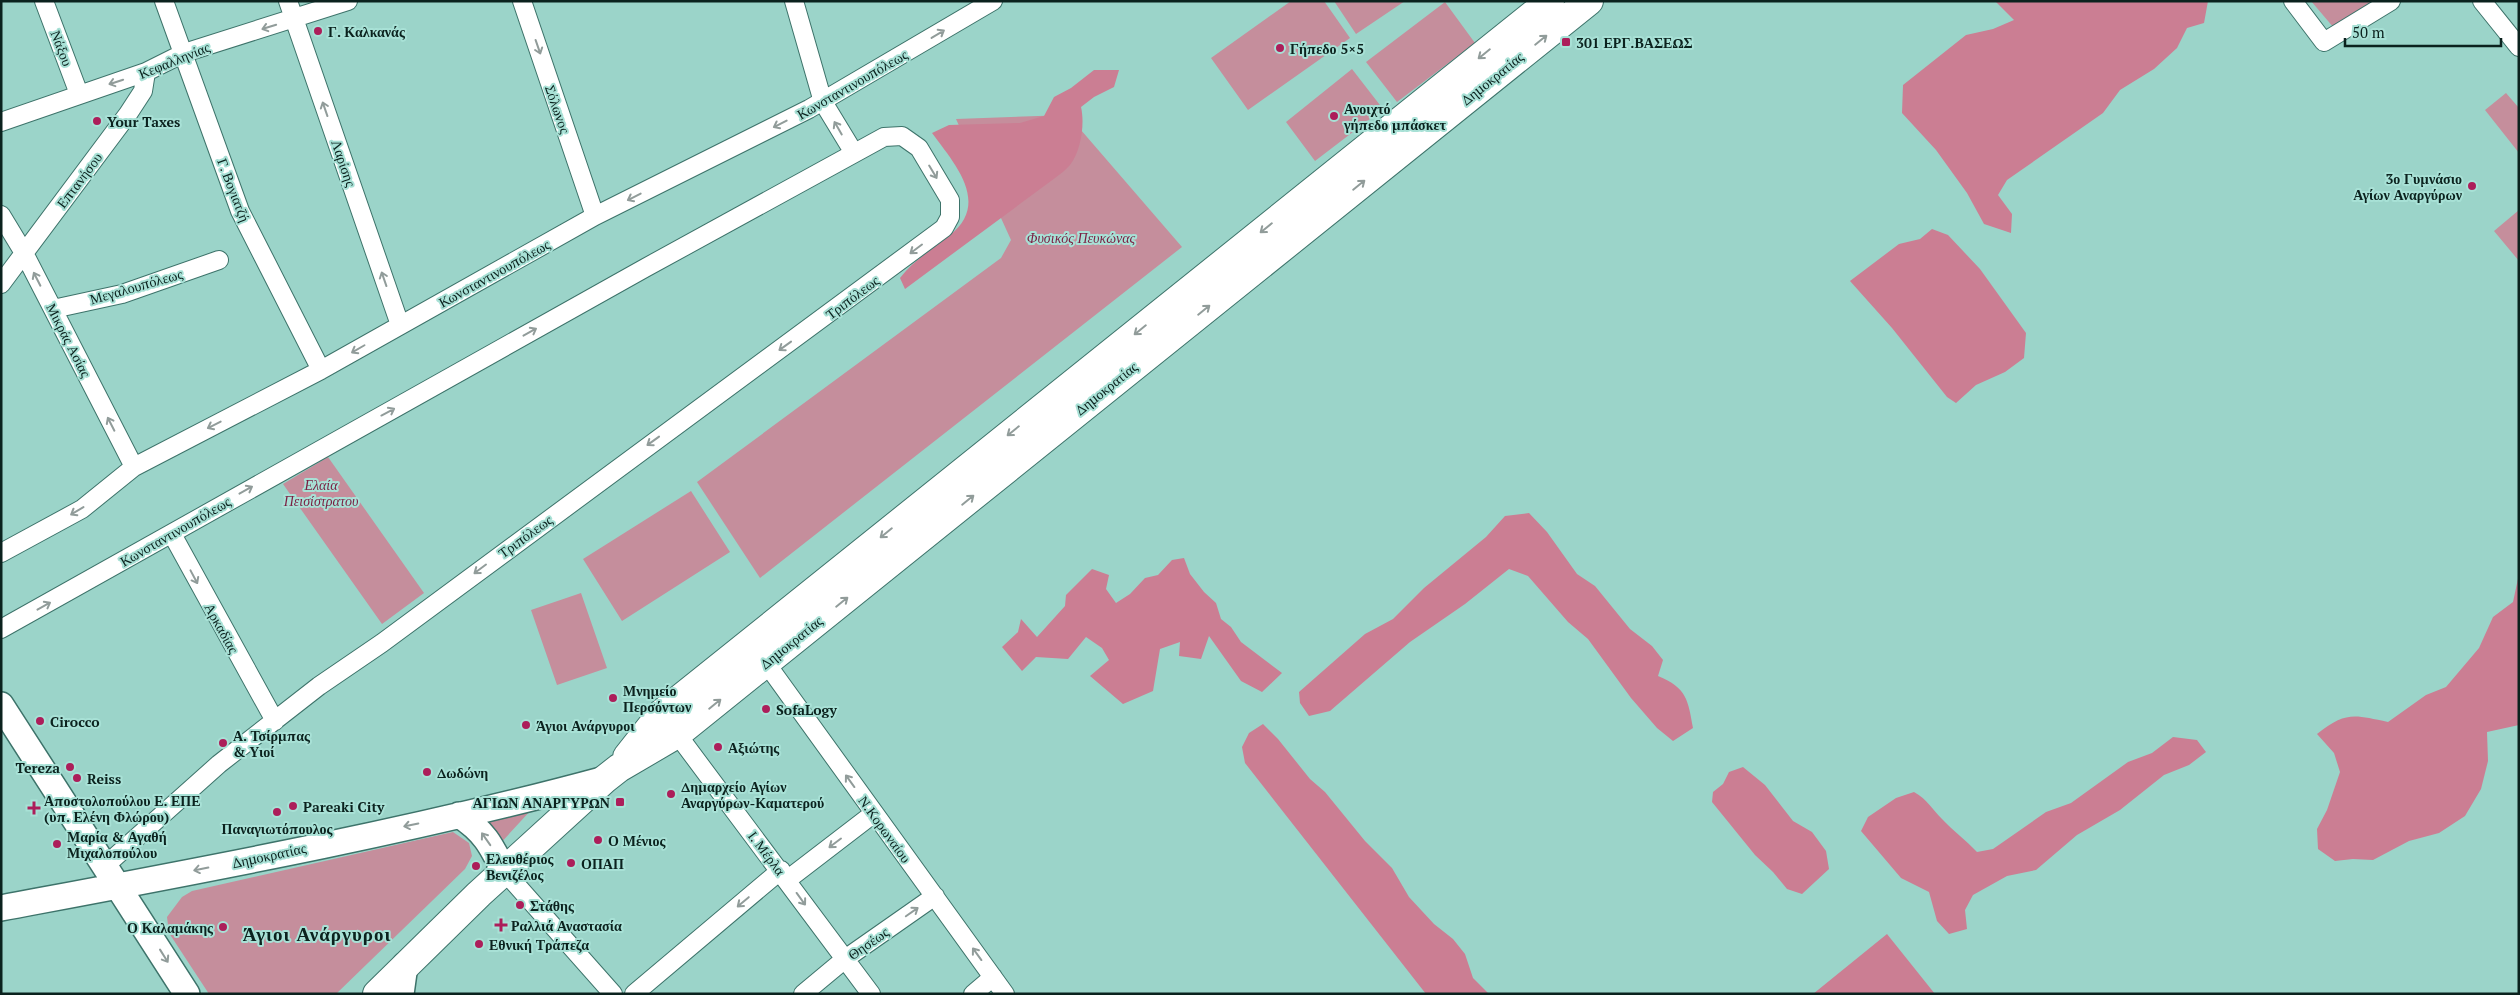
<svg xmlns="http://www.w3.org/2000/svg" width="2520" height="995" font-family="'PT Serif',serif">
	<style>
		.green { fill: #c58e9c }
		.forest { fill: #cb7e93 }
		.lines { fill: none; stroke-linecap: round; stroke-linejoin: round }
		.street-casing { stroke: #3d736a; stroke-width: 20 }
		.secondary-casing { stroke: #3d736a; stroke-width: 28 }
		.primary-casing { stroke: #3d736a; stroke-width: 30 }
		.street { stroke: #fff; stroke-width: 18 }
		.secondary { stroke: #fff; stroke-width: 25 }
		.primary { stroke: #fff; stroke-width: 28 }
		.oneway { stroke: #919c9a }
		.poi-dot { fill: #ac1e5a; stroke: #a8e1d6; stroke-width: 2 }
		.labels { text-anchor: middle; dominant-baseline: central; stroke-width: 4; stroke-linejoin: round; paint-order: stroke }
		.poi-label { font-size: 14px; font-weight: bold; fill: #0b221e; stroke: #a8e1d6; text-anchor: start }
		.street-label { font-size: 14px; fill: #0b221e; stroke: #a8e1d6 }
		.park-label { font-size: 14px; font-style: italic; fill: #7a1e41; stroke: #a8e1d6 }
		.district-label { font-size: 19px; font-weight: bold; letter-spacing: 1px; fill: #0b221e; stroke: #a8e1d6 }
	</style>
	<rect width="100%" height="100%" fill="#9bd4c9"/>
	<path class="green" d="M1291 1H1324L1350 38 1248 110 1211 58Z
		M1334 1H1405L1356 34Z
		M2311 1H2374L2334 28Z
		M1445 2 1475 43 1397 102 1366 62Z
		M1352 69 1383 109 1315 161 1286 122Z
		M2506 93 2519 108V153L2485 110Z
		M1068 115 1182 247 760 578 697 482 1001 258 1011 240 956 119Z
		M2519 210V261L2494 231Z
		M328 457 424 593 382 624 283 484Z
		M691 491 730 552 622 621 583 559Z
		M581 593 607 668 557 685 531 610Z
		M532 809 498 846 478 820Z
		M453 832 469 843 472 856 465 869 336 994H209L169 933 167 917 182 897 192 891Z"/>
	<path class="forest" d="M1995 1H2208L2204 23 2187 28 2177 48 2154 69 2120 90 2103 113 2007 180 1998 195 2012 214 2011 233 1984 224 1967 193 1936 150 1902 113 1903 85 1966 35 1993 29 2014 20Z
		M1094 70H1119L1114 87 1094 97 1081 107C1085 124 1081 151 1070 165 1066 170 1060 174 1055 178L905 289 900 278C914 260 932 249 950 235 991 203 954 163 932 133L949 125 1020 123 1044 116 1054 97 1071 88Z
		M1932 229 1948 235 1980 269 2026 333 2024 358 2005 372 1976 385 1956 403 1947 397 1892 328 1850 281 1899 244 1920 239Z
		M1529 513 1547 532 1577 574 1595 586 1630 629 1652 646 1663 660 1658 676C1687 688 1688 700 1693 728L1673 741 1657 728 1631 698 1588 639 1568 622 1528 576 1509 569 1465 604 1410 642 1330 711 1309 716 1300 703 1299 692 1365 634 1393 619 1424 588 1486 537 1505 516Z
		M1184 558 1190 574 1204 592 1216 603 1221 619 1231 627 1241 642 1282 673 1262 692 1241 681 1209 636 1201 659 1179 656 1180 642 1160 649 1153 691 1123 704 1090 676 1109 660 1102 648 1086 637 1068 659 1036 657 1022 671 1002 647 1018 632 1021 619 1037 637 1065 606 1066 595 1092 569 1109 575 1106 589 1116 603 1130 594 1145 578 1158 575 1172 560Z
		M2519 574V725L2487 732 2488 761 2481 789 2465 816 2439 833 2409 841 2373 860 2353 859 2335 861 2318 849 2317 829 2327 810 2340 772 2334 753 2317 734C2346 711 2354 715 2388 722L2426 695 2446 687 2479 648 2493 617 2513 602Z
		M1263 724 1278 739 1310 779 1325 792 1365 841 1392 868 1409 897 1434 924 1453 939 1465 954 1473 978 1489 994H1426L1245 763 1242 747 1249 733Z
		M2173 737 2197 740 2206 752 2189 765 2164 775 2120 810 2077 835 2036 870 2007 876 1973 895 1965 910 1967 929 1949 934 1937 921 1929 892 1901 878 1861 831 1868 817 1896 798 1914 792C1928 800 1931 808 1942 819 1953 831 1966 840 1977 852L1993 849 2046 812 2071 803 2128 762 2152 753Z
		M1743 767 1765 785 1793 821 1812 832 1826 851 1829 869 1802 894 1787 889 1773 872 1755 855 1712 802 1713 792 1723 784 1729 772Z
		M1887 934 1935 994H1813Z"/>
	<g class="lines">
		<g class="street-casing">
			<path id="street" d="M44 1 79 94
				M164 1 240 211 321 370
				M288 1 400 325
				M522 1 595 216
				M794 1 823 102 854 153
				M2293 1 2324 42 2391 1
				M2482 1 2519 47
				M1 122 146 72 184 53 348 1
				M1 215 24 253 134 467
				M1 284 128 114 143 91 146 72
				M53 309 122 294 219 260
				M172 534 275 721
				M1 553 82 509 134 467 321 370 595 216 809 109 993 1
				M1 629 645 268 884 137 902 136 919 148 950 200V217L944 228 382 643 319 686 219 764 106 865
				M766 663 1005 994
				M671 726 871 994
				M504 871 613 994
				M787 880 873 814
				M634 994 781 870
				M803 994 845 959 935 896
				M973 994 993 977"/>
		</g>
		<g class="secondary-casing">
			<path id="secondary" d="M1 705 187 994
				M459 815C484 831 491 845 504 871
				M1 908C203 870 406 833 605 779
				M401 994 405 965"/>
		</g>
		<g class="primary-casing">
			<path id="primary" d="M627 757 661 714 1550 1
				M377 994 479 894 605 779 619 768 677 734 1589 1"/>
		</g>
		<use href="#street" class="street"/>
		<use href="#secondary" class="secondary"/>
		<use href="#primary" class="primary"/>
	</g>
	<defs><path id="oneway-shaft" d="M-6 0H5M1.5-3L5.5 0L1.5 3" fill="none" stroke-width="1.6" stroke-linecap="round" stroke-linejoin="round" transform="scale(1.25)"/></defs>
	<g class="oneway">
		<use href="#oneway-shaft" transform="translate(269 27) rotate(163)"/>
		<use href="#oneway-shaft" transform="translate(938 34) rotate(-31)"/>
		<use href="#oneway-shaft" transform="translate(1541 40) rotate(-39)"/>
		<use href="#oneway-shaft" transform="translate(538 47) rotate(71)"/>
		<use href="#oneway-shaft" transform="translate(1484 54) rotate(141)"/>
		<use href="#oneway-shaft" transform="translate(116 82) rotate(162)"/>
		<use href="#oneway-shaft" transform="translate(325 109) rotate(-109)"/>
		<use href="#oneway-shaft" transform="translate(780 124) rotate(153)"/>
		<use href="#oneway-shaft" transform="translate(838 128) rotate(-120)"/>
		<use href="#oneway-shaft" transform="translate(933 172) rotate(59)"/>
		<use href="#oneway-shaft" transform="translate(1359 185) rotate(-39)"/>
		<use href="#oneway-shaft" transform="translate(634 197) rotate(153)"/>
		<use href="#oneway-shaft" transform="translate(1266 228) rotate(141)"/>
		<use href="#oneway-shaft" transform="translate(916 249) rotate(143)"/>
		<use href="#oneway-shaft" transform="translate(37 279) rotate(-117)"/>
		<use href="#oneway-shaft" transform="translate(384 279) rotate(-109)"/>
		<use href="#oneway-shaft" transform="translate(1204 310) rotate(-39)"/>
		<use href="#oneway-shaft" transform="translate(1140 330) rotate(141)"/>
		<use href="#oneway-shaft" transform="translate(530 332) rotate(-29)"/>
		<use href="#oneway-shaft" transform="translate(785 346) rotate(144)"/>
		<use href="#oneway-shaft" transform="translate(358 349) rotate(150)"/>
		<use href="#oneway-shaft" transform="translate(388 412) rotate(-28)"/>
		<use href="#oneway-shaft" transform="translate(111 424) rotate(-117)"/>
		<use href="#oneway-shaft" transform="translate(214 425) rotate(153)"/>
		<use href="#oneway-shaft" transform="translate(1013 431) rotate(141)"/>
		<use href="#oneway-shaft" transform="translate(653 441) rotate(144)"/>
		<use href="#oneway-shaft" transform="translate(246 490) rotate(-29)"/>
		<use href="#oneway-shaft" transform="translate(968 500) rotate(-39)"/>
		<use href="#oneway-shaft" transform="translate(77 511) rotate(149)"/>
		<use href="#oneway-shaft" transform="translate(886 533) rotate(141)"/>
		<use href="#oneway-shaft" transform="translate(480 569) rotate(143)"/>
		<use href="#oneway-shaft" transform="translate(194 577) rotate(62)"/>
		<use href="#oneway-shaft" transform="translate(842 602) rotate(-39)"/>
		<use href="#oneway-shaft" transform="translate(44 606) rotate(-29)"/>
		<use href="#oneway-shaft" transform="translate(715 704) rotate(-39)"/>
		<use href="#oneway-shaft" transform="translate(850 781) rotate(-126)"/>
		<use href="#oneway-shaft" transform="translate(411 825) rotate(168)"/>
		<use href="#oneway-shaft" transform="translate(486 839) rotate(-125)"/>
		<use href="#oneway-shaft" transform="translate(835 843) rotate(143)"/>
		<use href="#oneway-shaft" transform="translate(201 869) rotate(169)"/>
		<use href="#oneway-shaft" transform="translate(801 899) rotate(54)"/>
		<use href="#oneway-shaft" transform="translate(743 902) rotate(140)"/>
		<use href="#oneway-shaft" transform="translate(912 912) rotate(-35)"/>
		<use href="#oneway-shaft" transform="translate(977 954) rotate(-126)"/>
		<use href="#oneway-shaft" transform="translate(164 956) rotate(58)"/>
	</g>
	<g class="poi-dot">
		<circle cx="318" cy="31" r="5"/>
		<rect x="1561" y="37" width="10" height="10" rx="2.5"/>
		<circle cx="1280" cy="48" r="5"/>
		<circle cx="1334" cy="116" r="5"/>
		<circle cx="97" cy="121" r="5"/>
		<circle cx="2472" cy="186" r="5"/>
		<circle cx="613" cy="698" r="5"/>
		<circle cx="766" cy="709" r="5"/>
		<circle cx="40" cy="721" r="5"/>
		<circle cx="526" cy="725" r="5"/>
		<circle cx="223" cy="743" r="5"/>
		<circle cx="718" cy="747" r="5"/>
		<circle cx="70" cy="767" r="5"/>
		<circle cx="427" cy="772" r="5"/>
		<circle cx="77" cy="778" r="5"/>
		<circle cx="671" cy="794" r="5"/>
		<rect x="615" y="797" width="10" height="10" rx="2.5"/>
		<circle cx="293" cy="806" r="5"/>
		<path d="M31.5 800.5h5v5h5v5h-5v5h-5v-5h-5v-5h5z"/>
		<circle cx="277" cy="812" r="5"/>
		<circle cx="598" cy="840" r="5"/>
		<circle cx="57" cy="844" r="5"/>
		<circle cx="571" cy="863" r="5"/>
		<circle cx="476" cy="866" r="5"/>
		<circle cx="520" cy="905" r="5"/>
		<path d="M498.5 917.5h5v5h5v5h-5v5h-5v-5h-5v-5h5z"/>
		<circle cx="223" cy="927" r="5"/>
		<circle cx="479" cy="944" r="5"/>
	</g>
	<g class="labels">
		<g class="poi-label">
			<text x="328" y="31">Γ. Καλκανάς</text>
			<text x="1576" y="42">301 ΕΡΓ.ΒΑΣΕΩΣ</text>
			<text x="1290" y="48">Γήπεδο 5×5</text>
			<text x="1344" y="108">Ανοιχτό<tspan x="1344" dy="16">γήπεδο μπάσκετ</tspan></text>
			<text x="107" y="121">Your Taxes</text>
			<text x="2462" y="178" text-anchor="end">3ο Γυμνάσιο<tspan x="2462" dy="16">Αγίων Αναργύρων</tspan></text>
			<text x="623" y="690">Μνημείο<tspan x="623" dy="16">Περσόντων</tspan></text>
			<text x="776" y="709">SofaLogy</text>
			<text x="50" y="721">Cirocco</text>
			<text x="536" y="725">Άγιοι Ανάργυροι</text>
			<text x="233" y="735">Α. Τσίρμπας<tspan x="233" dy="16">&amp; Υιοί</tspan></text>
			<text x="728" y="747">Αξιώτης</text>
			<text x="60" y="767" text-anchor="end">Tereza</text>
			<text x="437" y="772">Δωδώνη</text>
			<text x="87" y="778">Reiss</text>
			<text x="681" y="786">Δημαρχείο Αγίων<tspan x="681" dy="16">Αναργύρων-Καματερού</tspan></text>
			<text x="44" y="800">Αποστολοπούλου Ε. ΕΠΕ<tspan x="44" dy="16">(υπ. Ελένη Φλώρου)</tspan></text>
			<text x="610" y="802" text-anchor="end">ΑΓΙΩΝ ΑΝΑΡΓΥΡΩΝ</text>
			<text x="303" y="806">Pareaki City</text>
			<text x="277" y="828" text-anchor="middle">Παναγιωτόπουλος</text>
			<text x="67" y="836">Μαρία &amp; Αγαθή<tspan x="67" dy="16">Μιχαλοπούλου</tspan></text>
			<text x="608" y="840">Ο Μένιος</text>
			<text x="486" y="858">Ελευθέριος<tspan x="486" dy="16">Βενιζέλος</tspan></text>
			<text x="581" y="863">ΟΠΑΠ</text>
			<text x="530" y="905">Στάθης</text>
			<text x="511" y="925">Ραλλιά Αναστασία</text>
			<text x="213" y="927" text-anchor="end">Ο Καλαμάκης</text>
			<text x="489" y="944">Εθνική Τράπεζα</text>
		</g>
		<g class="street-label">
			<text transform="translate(62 48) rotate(69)">Νάξου</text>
			<text transform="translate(174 60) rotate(-22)">Κεφαλληνίας</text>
			<text transform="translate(1492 78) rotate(-39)">Δημοκρατίας</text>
			<text transform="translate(852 84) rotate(-30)">Κωνσταντινουπόλεως</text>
			<text transform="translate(558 109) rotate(71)">Σόλωνος</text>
			<text transform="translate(344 163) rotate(71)">Λαρίσης</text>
			<text transform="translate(79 180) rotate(-53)">Επτανήσου</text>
			<text transform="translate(234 190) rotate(69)">Γ. Βογιατζή</text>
			<text transform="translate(494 273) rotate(-29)">Κωνσταντινουπόλεως</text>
			<text transform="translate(136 286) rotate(-16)">Μεγαλουπόλεως</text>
			<text transform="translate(852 297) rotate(-37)">Τριπόλεως</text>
			<text transform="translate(69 340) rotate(63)">Μικράς Ασίας</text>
			<text transform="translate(1106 388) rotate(-39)">Δημοκρατίας</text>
			<text transform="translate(175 531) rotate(-30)">Κωνσταντινουπόλεως</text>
			<text transform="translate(525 536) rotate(-36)">Τριπόλεως</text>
			<text transform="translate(222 628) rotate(61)">Αρκαδίας</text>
			<text transform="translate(791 642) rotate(-39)">Δημοκρατίας</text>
			<text transform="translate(885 829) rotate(54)">Ν.Κορωναίου</text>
			<text transform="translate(767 853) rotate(53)">Ι. Μέρλα</text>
			<text transform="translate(269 855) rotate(-12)">Δημοκρατίας</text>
			<text transform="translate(868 943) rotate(-35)">Θησέως</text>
		</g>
		<g class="park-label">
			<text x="1081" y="237">Φυσικός Πευκώνας</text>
			<text x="321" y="484">Ελαία<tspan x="321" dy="16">Πεισίστρατου</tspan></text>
		</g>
		<g class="district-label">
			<text x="317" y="933">Άγιοι Ανάργυροι</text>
		</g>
	</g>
	<rect width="2520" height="995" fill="none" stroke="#0b221e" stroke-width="5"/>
	<path d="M2345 38v8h156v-8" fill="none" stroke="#0b221e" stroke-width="2.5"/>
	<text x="2352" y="38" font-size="15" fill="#0b221e" stroke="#a8e1d6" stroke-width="4" paint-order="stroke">50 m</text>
</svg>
